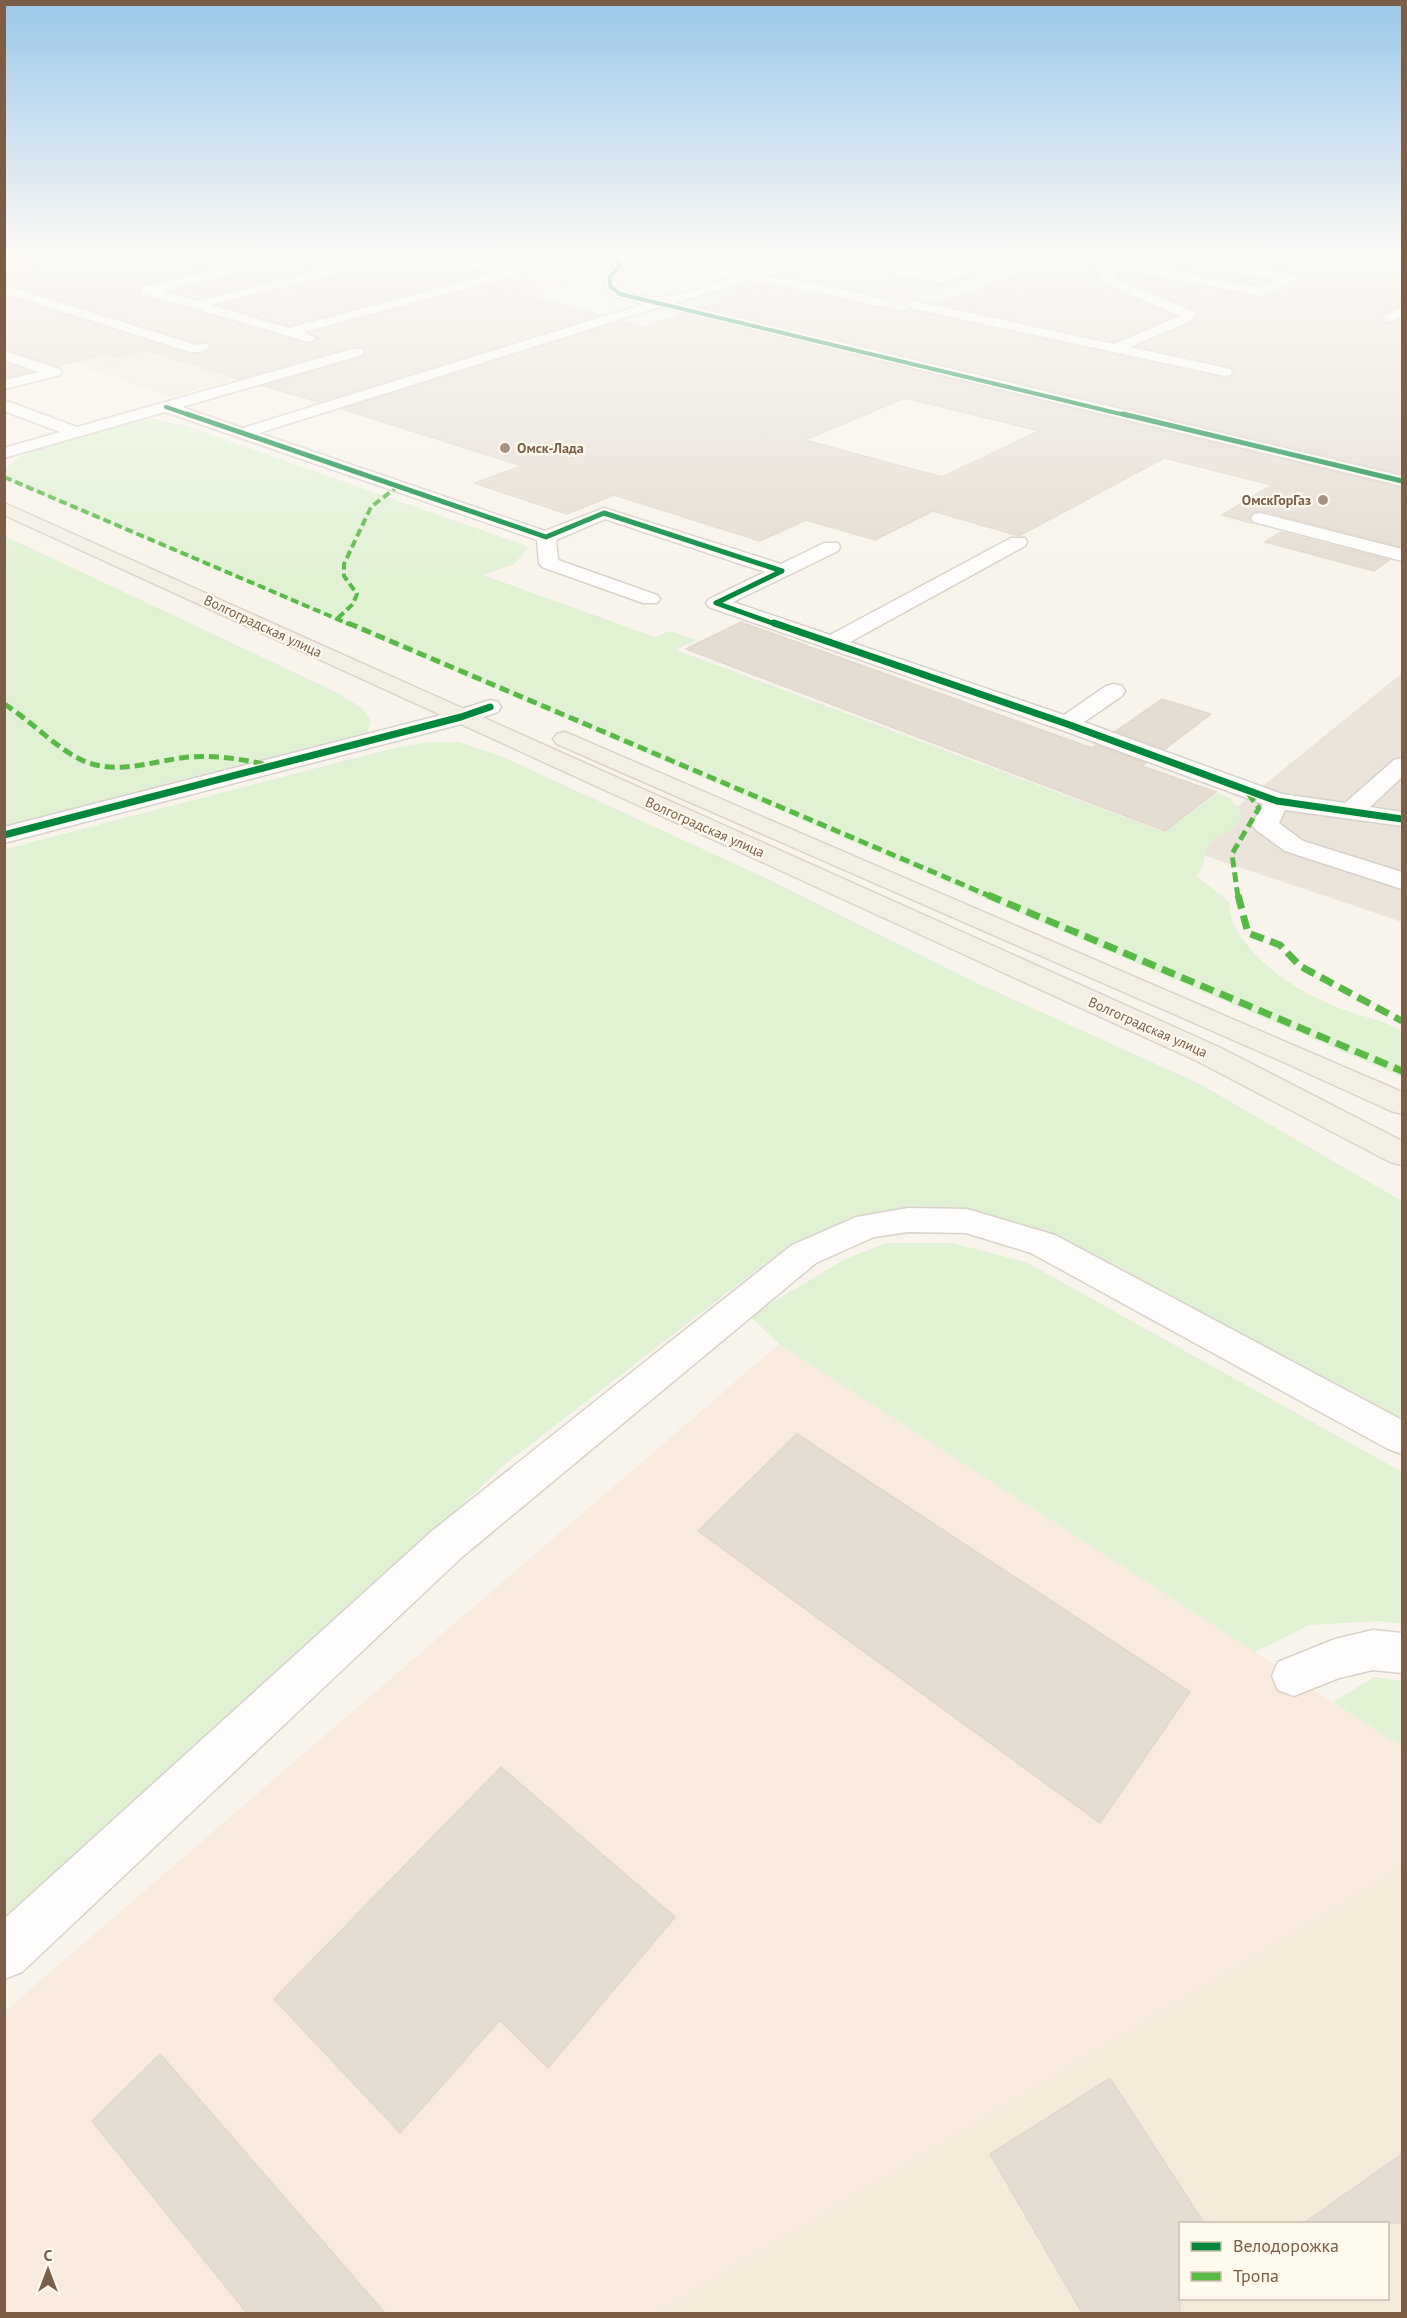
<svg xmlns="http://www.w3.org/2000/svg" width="1407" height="2318" font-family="'PT Sans',sans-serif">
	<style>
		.residential { fill: #f4ebdb; fill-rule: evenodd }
		.commercial { fill: #f9eade }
		.industrial { fill: #ebe4db }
		.green { fill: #e1f1d4 }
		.building { fill: #e5ddd2; stroke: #e2d8cd; stroke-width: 1.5; fill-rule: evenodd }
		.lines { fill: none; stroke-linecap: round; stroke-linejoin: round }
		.minor-casing { stroke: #d7d1c9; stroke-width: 3 }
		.major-casing { stroke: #dad1c8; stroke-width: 3 }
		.path { stroke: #dcd4cd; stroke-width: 1.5; stroke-dasharray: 1 2; stroke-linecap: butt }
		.minor { fill: #fefdfc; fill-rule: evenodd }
		.major { fill: #f3efe5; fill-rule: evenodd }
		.quiet-far3 { stroke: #58b947; stroke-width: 3; stroke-dasharray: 6 3; stroke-linecap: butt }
		.quiet-far2 { stroke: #58b947; stroke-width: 4; stroke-dasharray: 8 4; stroke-linecap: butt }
		.quiet-far1 { stroke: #58b947; stroke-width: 5; stroke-dasharray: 10 5; stroke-linecap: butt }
		.quiet { stroke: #58b947; stroke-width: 7; stroke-dasharray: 14 7; stroke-linecap: butt }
		.cycleway-far2-casing { stroke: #fffaed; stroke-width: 5 }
		.cycleway-far1-casing { stroke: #fffaed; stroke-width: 8 }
		.cycleway-casing { stroke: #fffaed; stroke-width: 10 }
		.cycleway-far2 { stroke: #00873e; stroke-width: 4 }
		.cycleway-far1 { stroke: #00873e; stroke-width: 5 }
		.cycleway { stroke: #00873e; stroke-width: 7 }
		.poi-dot { fill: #a69280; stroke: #fffaed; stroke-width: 2 }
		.labels { text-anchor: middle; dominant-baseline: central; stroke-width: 4.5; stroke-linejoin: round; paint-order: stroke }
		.far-poi-label { font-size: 14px; font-weight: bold; fill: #7a5e47; stroke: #fffaed; text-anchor: start }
		.far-street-label { font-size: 14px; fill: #7a5e47; stroke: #fffaed }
	</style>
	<rect width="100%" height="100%" fill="#f8f4eb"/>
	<path class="residential" d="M5 255H670L172 397 5 338Z
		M1402 1866V2313H654ZM1180 2224H1388V2298H1180Z"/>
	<path class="commercial" d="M779 1344 1402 1747V1866L654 2313H5L4 2012Z"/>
	<path class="industrial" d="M844 255H1045L834 327 702 296Z
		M1402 673V922L1185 849Z"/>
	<path class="green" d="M299 257 336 266 204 298 167 288Z
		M153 419 186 426 524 545 528 549 514 564 483 575 655 637 670 631 696 640 676 650 1164 832 1218 793 1230 798 1241 812V820L1228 833 1216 837 1206 850 1203 865 1197 876 1229 902C1230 922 1236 932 1249 947 1276 979 1311 998 1350 1012 1368 1018 1386 1021 1402 1031V1077L12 482 5 472C12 448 126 421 153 419Z
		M5 536 336 692 362 708 371 721 368 732 358 740 5 831Z
		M429 742H459L503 757 772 881 975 982 1200 1084 1402 1201V1431L1239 1343 1070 1247 925 1210 865 1215 792 1243 505 1464 393 1571 5 1927V849L394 748Z
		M887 1243H952L1026 1262 1402 1472V1624L1379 1621 1309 1625 1255 1652 779 1344 750 1316 845 1259Z
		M1374 1677 1402 1681V1747L1333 1702Z"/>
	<path class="building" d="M94 255H271L146 284 138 291 140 295 308 344 318 339 310 333 512 279 536 285 511 291 601 315 319 402 262 386 363 357 366 353 364 348 351 347 238 379 148 350 118 358 105 354 58 366 4 349V296L189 354H201L212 348 208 342 196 343 4 283V274Z
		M305 255H412L486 273 289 326 220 305 355 272 358 268 356 263 349 261 196 299 171 291 302 260Z
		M1197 255H1262L1233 271 1241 276 1270 281 1261 286 1165 268Z
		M1285 255H1355L1402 263V305L1380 316 1379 319 1389 324 1402 318V474L702 307 762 286 888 310 893 309 914 311 1225 378 1234 373 1230 367 1137 346 1192 323 1197 313 1194 309 1116 277 1117 273 1113 270 1263 298 1299 280 1291 273 1262 268Z
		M1060 260 1107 269 1095 278 1098 283 1174 316 1114 342 936 303Z
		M681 314 1402 488V547L1261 511 1254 512 1249 517 1252 523 1222 515 1272 485 1164 458 1019 536 933 511 875 540 806 520 760 541 614 495 567 514 474 483 522 466 342 409 623 321 646 327ZM905 398 1039 431 942 477 805 440Z
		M4 363 31 372 4 378Z
		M1281 532 1389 560 1374 571 1265 542Z
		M741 622 1092 748 1096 745 1146 763 1142 766 1216 792 1165 831 686 649Z
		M1162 699 1211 714 1165 749 1116 731Z
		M797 1434 1190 1692 1100 1823 698 1531Z
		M501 1767 675 1917 548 2068 500 2020 400 2133 274 1999Z
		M160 2054 385 2313H247L92 2121Z
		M1110 2078 1204 2223H1180V2313H1082L990 2154Z
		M1402 2154V2223H1304Z"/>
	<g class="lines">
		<g class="minor-casing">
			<path id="minor" d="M50 255H74L68 259 4 272V264Z
				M281 255H303L301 258 162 291 196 301 350 263 354 264 356 267 354 270 211 305 289 328 495 273 431 258 429 255H450L509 269 562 255H582L580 258 304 332 316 338 309 342 141 293 140 290 146 286Z
				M593 255H624L748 273 812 255H832L939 275 1002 255H1020L1018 258 940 283 821 260 766 276 808 282 889 300 891 303 889 306 884 307 808 290 749 281 675 303 1402 476V486L660 307 259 433 545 531 604 508 781 564 824 543H838L840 547 838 551 733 602 830 635 1011 538H1025L1027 542 1025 546 850 642 1064 715 1106 686 1114 684 1122 686 1125 691 1122 696 1084 722 1282 794 1345 803 1394 760 1402 758V777L1370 807 1402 812V826L1285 810 1279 823 1303 841 1402 872V889L1285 851 1256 830 1252 825 1263 804 1059 729 709 607 706 603 709 599 765 572 605 519 556 540 558 560 657 595 660 599 657 603H643L542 567 539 563 537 540 165 412 4 458V448L60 432 4 411V400L77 427 352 349H362L364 352 362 355 182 407 243 428 644 304 615 297 605 289 604 277 614 266 611 260 595 258ZM624 262 731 278C695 289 650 311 616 285V278L626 266Z
				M1267 255H1283L1255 269 1291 275 1297 279 1263 296 1127 271 1121 267 1127 263 1261 288 1278 280 1241 274 1235 270Z
				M1382 255H1402V261L1384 258Z
				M1109 270 1115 274 1113 278 1193 311 1195 314 1191 321 1130 347 1230 369 1232 372 1230 375 1225 376 914 309 907 305 914 301 1114 344 1180 316 1099 281 1097 278Z
				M4 285 196 345 208 344 210 347 200 352H190L4 293Z
				M1402 307V316L1388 322 1381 318Z
				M4 351 60 369 62 372 60 375 4 389V380L39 372 4 360Z
				M1260 513 1402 549V561L1254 522 1251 518 1254 514Z
				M490 700 498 702 501 707 498 712 469 722 4 843V827L453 712Z
				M908 1208 967 1209 1055 1235 1402 1420V1454L1388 1449 1031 1253 966 1233 908 1232 874 1237 816 1263 462 1557 22 1972 4 1979V1919L432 1531 792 1245 856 1217Z
				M1373 1630 1402 1633V1673L1373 1670 1339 1678 1294 1696 1278 1690 1272 1676 1278 1662 1335 1639Z"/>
		</g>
		<g class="major-casing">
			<path id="major" d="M4 503 1221 1048 1402 1141V1165L1390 1162 1199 1062 4 515Z
				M565 732 1402 1092V1114L1391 1111 1279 1060 557 744 553 739 557 734Z"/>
		</g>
		<path class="path" d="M92 369 133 358"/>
		<use href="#minor" class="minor"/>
		<use href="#major" class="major"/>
		<path class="quiet-far3" d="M449 255V258"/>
		<path class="quiet-far2" d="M4 477 351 625
			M338 618 353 604 357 594 344 576V564L371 507 398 486"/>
		<path class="quiet-far1" d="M348 623 992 897
			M4 704C32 721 56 749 86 762 120 775 156 760 190 757 216 755 242 759 267 765
			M1238 897 1232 854 1259 808 1247 792"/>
		<path class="quiet" d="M988 895 1402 1071
			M1238 895 1248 933 1280 945 1300 966 1402 1021"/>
		<g class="cycleway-far2-casing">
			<path id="cycleway-far2" d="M616 259 620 266 610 277V286L620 294 1129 416
				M166 407 192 416"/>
		</g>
		<g class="cycleway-far1-casing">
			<path id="cycleway-far1" d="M187 414 546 537 604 513 782 571 716 603 778 625
				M1123 414 1402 481"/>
		</g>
		<g class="cycleway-casing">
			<path id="cycleway" d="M774 623 1067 724 1277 801 1402 819
				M4 835 461 717 490 707"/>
		</g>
		<use href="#cycleway-far2" class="cycleway-far2"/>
		<use href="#cycleway-far1" class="cycleway-far1"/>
		<use href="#cycleway" class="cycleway"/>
	</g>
	<linearGradient id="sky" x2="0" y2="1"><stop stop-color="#9cc8e9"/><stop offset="0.44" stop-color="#fcfaf6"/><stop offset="1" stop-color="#fcfaf6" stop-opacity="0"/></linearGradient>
	<rect width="1407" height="580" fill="url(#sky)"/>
	<g class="poi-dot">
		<circle cx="505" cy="448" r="6"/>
		<circle cx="1323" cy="500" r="6"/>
	</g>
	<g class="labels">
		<g class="far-poi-label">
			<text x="517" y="448">Омск-Лада</text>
			<text x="1311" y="500" text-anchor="end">ОмскГорГаз</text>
		</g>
		<g class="far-street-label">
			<text transform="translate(263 626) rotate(25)">Волгоградская улица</text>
			<text transform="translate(705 827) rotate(24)">Волгоградская улица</text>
			<text transform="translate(1148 1027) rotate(24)">Волгоградская улица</text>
		</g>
	</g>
	<rect width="1407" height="2318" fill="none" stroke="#7a5e47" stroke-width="12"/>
	<rect x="1179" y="2222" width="210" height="78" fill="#fffaed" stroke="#cabcab" stroke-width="1.5"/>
	<rect x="1191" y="2242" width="30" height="9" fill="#00873e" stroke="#cabcab" stroke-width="1.5"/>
	<text x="1233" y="2252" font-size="18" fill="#7a5e47">Велодорожка</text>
	<rect x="1191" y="2272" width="30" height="9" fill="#58b947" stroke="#cabcab" stroke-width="1.5"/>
	<text x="1233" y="2282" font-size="18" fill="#7a5e47">Тропа</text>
	<g transform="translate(48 2270)" stroke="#fffaed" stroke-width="4.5" paint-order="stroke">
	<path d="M0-4.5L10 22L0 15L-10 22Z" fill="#7a5e47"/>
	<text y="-9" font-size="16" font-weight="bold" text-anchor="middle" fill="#7a5e47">С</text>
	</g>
</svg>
